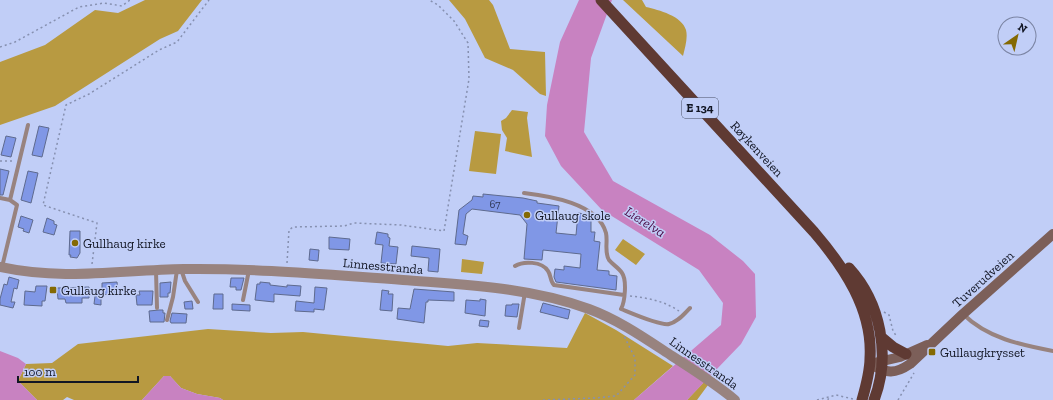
<svg xmlns="http://www.w3.org/2000/svg" width="1053" height="400" font-family="'Zilla Slab',serif">
	<style>
		.green { fill: #b89a41 }
		.water { fill: #c882c1 }
		.building { fill: #8097e6; stroke: #5e6a8e }
		.lines { fill: none; stroke-linecap: round; stroke-linejoin: round }
		.path { stroke: #8690b0; stroke-width: 1.5; stroke-dasharray: 2 3; stroke-linecap: butt }
		.service { stroke: #98837f; stroke-width: 4 }
		.tertiary { stroke: #98837f; stroke-width: 10 }
		.secondary { stroke: #7c5f59; stroke-width: 10 }
		.trunk { stroke: #5f3a33; stroke-width: 11 }
		.poi-dot { fill: #846903; stroke: #c1cef7; stroke-width: 1.5 }
		.labels { text-anchor: middle; dominant-baseline: central; stroke-width: 3; stroke-linejoin: round; paint-order: stroke }
		.number-label { font-size: 11px; fill: #2e3654 }
		.shield { fill: #c1cef7; stroke: #464d63; stroke-width: 1 }
		.shield-label { font-size: 12px; font-weight: bold; fill: #121624 }
		.street-label { font-size: 13px; fill: #121624; stroke: #c1cef7 }
		.poi-label { font-size: 13px; fill: #121624; stroke: #c1cef7; text-anchor: start }
		.water-label { font-size: 14px; font-style: italic; fill: #4d0d49; stroke: #c1cef7 }
	</style>
	<rect width="100%" height="100%" fill="#c1cef7"/>
	<path class="green" d="M145 0H202L178 31 160 39 55 106 0 125V62L45 45 95 10 118 13Z
		M449 0H489L493 5 510 49 545 52 546 96 540 94 513 70 485 58 465 19Z
		M623 0H642L646 7C659 10 682 16 686 30 688 38 685 48 683 56Z
		M512 110 528 112 527 118 532 157 505 151 507 138 502 130 501 121 506 118Z
		M475 131 501 134 496 174 469 171Z
		M623 239 645 254 636 265 615 250Z
		M462 259 484 262 482 274 461 272Z
		M585 313 616 330 673 366 634 400H223L220 398 197 394 181 388 170 376H164L142 400H74L67 397 63 400H37L18 381 26 364 52 363 78 344 208 329 271 333 303 332 448 346 477 343 567 348Z
		M704 382 708 385 697 400H687Z"/>
	<path class="water" d="M579 0H612L591 58 584 132 613 181 710 235 743 261 755 274 756 317 741 344 687 400H634L721 325 723 303 699 270 602 210 561 166 545 136 547 105 560 42Z
		M0 351 18 358 26 364 18 381 37 400H0Z
		M164 376H170L181 388 197 394 220 398 223 400H142Z"/>
	<path class="building" d="M39 126 49 128 42 157 32 155Z
		M6 136 16 138 11 157 1 155Z
		M0 169 9 171 3 195H0Z
		M28 171 38 173 31 203 21 200Z
		M483 194 523 198 537 201V203L559 206 556 233 576 235 578 213 585 214 589 216V217H591V232H595L594 241 600 242 597 270 609 271V275L617 276 616 290 556 282 554 277 555 269 564 270V266L580 268 581 254 543 250 542 260 524 259 527 224 520 215 472 209 466 214 463 234 468 236 466 245 455 244 459 210 472 200 473 196 483 197Z
		M21 216 33 220 29 233 23 231 24 229 18 227Z
		M47 218 54 221V224L57 225 54 235 43 232Z
		M70 231H80V253L77 258 70 257 71 255H69Z
		M377 232 388 234V237L390 238 389 246 398 247 396 264 381 263 383 245 375 244Z
		M329 237 350 239 349 250 329 249Z
		M412 246 440 249 438 272 428 271 429 258 411 256Z
		M310 249 319 250 318 261 309 260Z
		M9 277 19 280 17 289 14 288 11 302H15L13 308 0 305V299L4 284 7 285Z
		M231 278H244L241 290H236V287H230Z
		M117 282 118 292H109V294L102 295V283Z
		M171 282 170 293H168V297H160V283Z
		M260 282 270 283V285L287 287V285L301 286 300 296 274 294V302L255 300 257 284H260Z
		M36 286H47L45 301H42V306L24 305 25 291 35 292Z
		M89 287V298H82V303H66L65 299H58L57 288Z
		M315 287 327 288 324 310 314 309V312L295 311 296 301 314 303Z
		M414 289 454 292V301L428 300V302H426L424 323 397 319 398 308 410 309Z
		M382 290 389 291 388 294H393L392 311 380 310Z
		M139 291H153L152 305H137L136 295H140Z
		M214 294H223V309H213Z
		M95 296 101 297V305L94 304Z
		M480 299 486 300 485 316 465 313 466 300 480 301Z
		M192 301 193 309H185L184 302Z
		M543 303 570 310 568 319 540 312Z
		M232 304 250 305V311L232 310Z
		M512 304H519L517 317 505 316 506 305H512Z
		M159 310H163V313H165L164 322H150L149 311Z
		M172 313 187 314 186 323H171L170 321Z
		M480 320 489 321 488 327 479 326Z"/>
	<g class="lines">
		<path class="path" d="M0 47 15 42 79 7 104 3 122 6 130 0
			M0 161H13
			M287 263 289 230 293 227 344 226 354 223 401 225 444 231 469 79 468 43 454 21 438 5 429 0
			M92 264 97 223 43 205 66 105 89 94 159 50 177 42 209 0
			M630 296C648 298 664 301 679 311
			M884 312 889 315 893 331 897 337
			M543 400 594 398 616 396 635 375V358L624 336
			M817 400 836 395 853 399
			M828 400 829 396
			M898 400 914 373"/>
		<path class="service" d="M524 193C549 196 598 203 606 233 608 242 604 252 609 260 613 265 619 268 622 273 627 280 625 302 621 309 631 313 660 326 669 324 678 322 684 314 690 308
			M0 198 10 200 17 205 2 267
			M10 200 28 125
			M515 266C523 261 542 261 548 271 551 275 550 281 554 285L624 295
			M181 269 185 281 198 302
			M156 271 157 308
			M243 300 249 270
			M963 314C987 338 1021 345 1053 351
			M167 320 173 297 177 270
			M519 328 525 292"/>
		<path class="tertiary" d="M0 267C64 281 120 270 184 269 257 268 330 275 403 280 466 285 529 287 589 309 619 320 646 339 672 356 694 370 716 384 735 400"/>
		<path class="secondary" d="M874 363 900 357 927 345
			M870 364C887 373 894 375 910 364L963 314 1053 234"/>
		<path class="trunk" d="M601 0 814 232C844 267 873 310 870 358 870 372 866 386 862 400
			M849 268C881 303 891 356 874 400
			M881 337 893 347 906 354"/>
	</g>
	<g class="poi-dot">
		<circle cx="527" cy="215" r="4"/>
		<circle cx="75" cy="243" r="4"/>
		<rect x="49" y="286" width="8" height="8" rx="2"/>
		<rect x="928" y="348" width="8" height="8" rx="2"/>
	</g>
	<g class="labels">
		<g class="number-label">
			<text x="495" y="204">67</text>
		</g>
		<rect class="shield" x="682" y="98" width="36" height="20" rx="3"/>
		<g class="shield-label">
			<text x="700" y="108">E 134</text>
		</g>
		<g class="street-label">
			<text transform="translate(757 149) rotate(47)">Røykenveien</text>
			<text transform="translate(383 266) rotate(5)">Linnesstranda</text>
			<text transform="translate(983 279) rotate(-42)">Tuverudveien</text>
			<text transform="translate(704 363) rotate(35)">Linnesstranda</text>
		</g>
		<g class="poi-label">
			<text x="535" y="215">Gullaug skole</text>
			<text x="83" y="243">Gullhaug kirke</text>
			<text x="61" y="290">Gullaug kirke</text>
			<text x="940" y="352">Gullaugkrysset</text>
		</g>
		<g class="water-label">
			<text transform="translate(645 222) rotate(32)">Lierelva</text>
		</g>
	</g>
	<g transform="translate(1017 36) rotate(34)"><circle r="19" fill="#c1cef7" stroke="#7b84a3"/>
	<path d="M0-3L7 15L0 10L-7 15Z" fill="#846903"/>
	<text y="-6" font-size="11" font-weight="bold" text-anchor="middle" fill="#121624">N</text>
	</g>
	<path d="M18 376v6h120v-6" fill="none" stroke="#121624" stroke-width="2"/>
	<text x="24" y="376" font-size="12" fill="#121624" stroke="#c1cef7" stroke-width="3" paint-order="stroke">100 m</text>
</svg>
